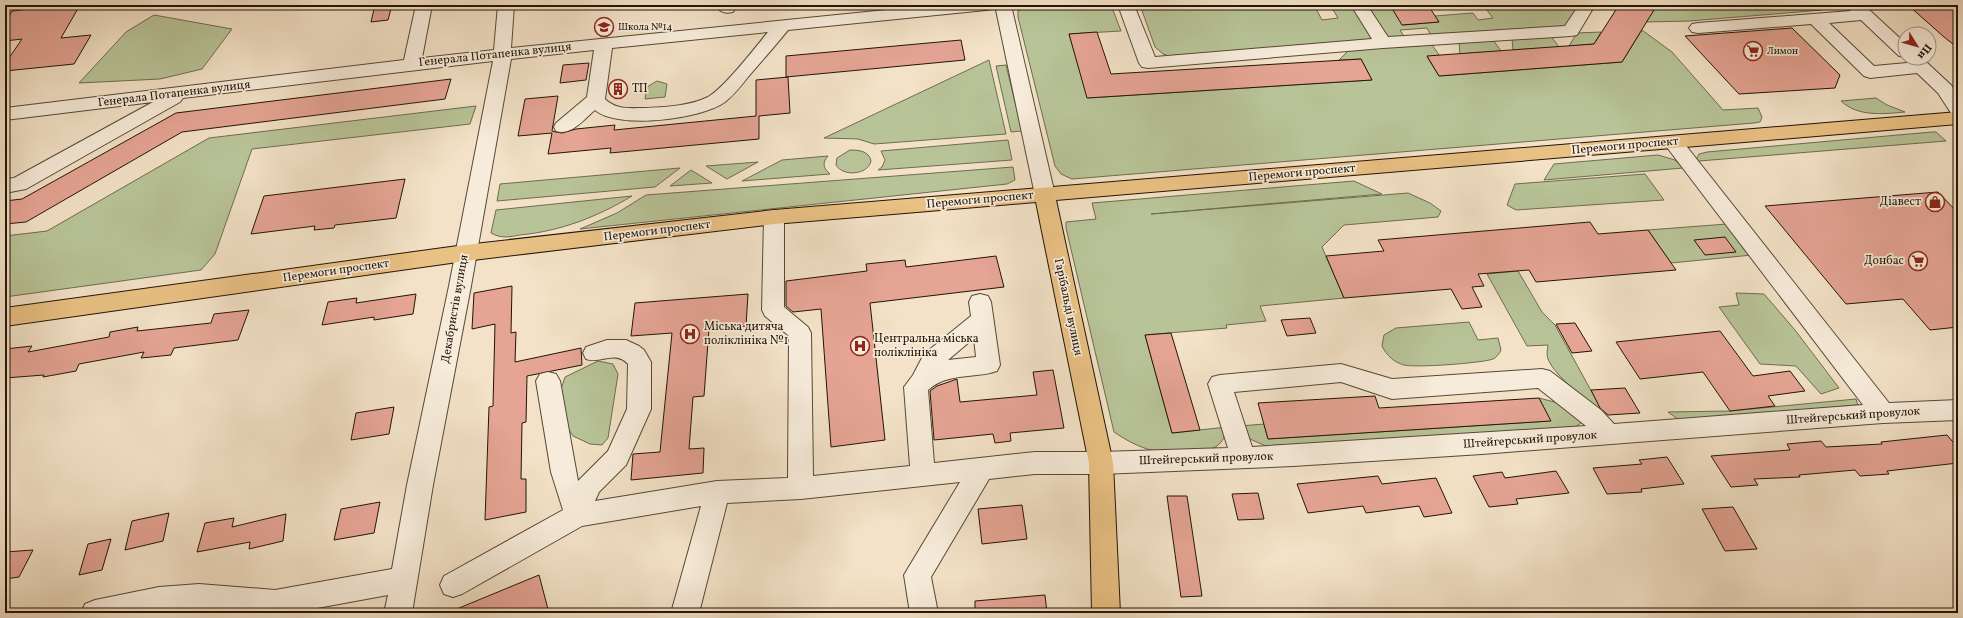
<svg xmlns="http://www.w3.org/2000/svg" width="1963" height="618" font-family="Vollkorn,serif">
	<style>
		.green { fill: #b8c498; stroke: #6e6c4f }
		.building { fill: #e5a494; stroke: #231406 }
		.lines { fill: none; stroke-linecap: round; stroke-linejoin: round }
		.minor-casing { stroke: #574836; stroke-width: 2 }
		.major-casing { stroke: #231406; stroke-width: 2 }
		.minor { fill: #f7ecdb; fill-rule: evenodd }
		.major { fill: #eac184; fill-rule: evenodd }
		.labels { text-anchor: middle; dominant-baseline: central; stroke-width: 3.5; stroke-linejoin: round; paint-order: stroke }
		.far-poi-label { font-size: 10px; fill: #231406; stroke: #f7ecdb; text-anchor: start }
		.street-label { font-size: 12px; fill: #231406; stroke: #f7ecdb }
		.poi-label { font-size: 12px; fill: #231406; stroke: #f7ecdb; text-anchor: start }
	</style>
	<rect width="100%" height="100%" fill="#f3e2c7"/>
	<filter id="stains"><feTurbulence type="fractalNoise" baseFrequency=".005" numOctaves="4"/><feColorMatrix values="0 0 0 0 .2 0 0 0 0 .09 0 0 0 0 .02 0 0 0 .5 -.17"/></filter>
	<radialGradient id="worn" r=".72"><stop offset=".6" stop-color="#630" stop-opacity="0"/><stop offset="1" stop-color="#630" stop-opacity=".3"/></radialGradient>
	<path class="green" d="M1029 5H1111L1121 31 1069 34 1088 98 1372 80 1361 59 1339 60 1349 50 1432 45 1440 56 1427 57 1439 76 1622 62 1642 30 1672 52 1723 110 1758 108 1762 117 1760 122 1754 123 1072 179 1061 174 1055 166 1018 17V11Z
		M1140 5H1314L1322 20 1338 18 1330 5H1356L1372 38 1370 40 1169 56 1163 54 1155 47Z
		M1365 5H1390L1403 25 1439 22 1435 16 1473 13 1478 20 1493 18 1483 5H1582L1566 28 1432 37 1427 28 1400 30 1405 38 1387 37Z
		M1657 5H1825L1822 10 1690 21 1646 22Z
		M154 15 232 29 202 69 160 79 79 83 126 32Z
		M1601 32 1594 44 1569 46 1577 33Z
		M1550 35 1559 47 1513 50 1512 38Z
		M1493 40 1501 51 1460 54 1459 42Z
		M989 60 1006 134 874 144 858 139 824 138Z
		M1006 65 1022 131 1011 132 996 66Z
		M657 81 667 84 665 97 645 99 647 87Z
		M1876 98 1887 105 1905 112C1883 114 1858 117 1841 101Z
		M476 106 470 124 252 149 215 254 201 270 5 297V236L47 231 209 138Z
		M1932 132H1936L1946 141 1699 161 1696 160 1699 154 1707 152Z
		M1008 140 1012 160 878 170 882 167 885 160 881 151Z
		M850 150C859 150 869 151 871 161 868 175 843 177 836 165L837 158Z
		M1658 155 1675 160 1683 168 1544 180 1554 164Z
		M828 156C822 163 823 168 830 174L742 181 782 160Z
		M758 162 727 179 706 166Z
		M1013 167 1015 180 1007 184 580 229 617 213 646 195Z
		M680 168 655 187 497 201 500 184Z
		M691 170 712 183 670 186Z
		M1645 174 1664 200 1516 210 1507 205 1515 184Z
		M1354 181 1382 194 1151 214 1408 193 1430 203 1441 211 1438 217 1344 225 1322 247 1344 298 1260 306 1266 321 1226 325 1227 328 1145 335 1172 433 1227 427C1226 435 1223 441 1217 446 1204 455 1162 453 1147 449 1135 445 1124 439 1114 432L1066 228V222L1096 219 1092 203Z
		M632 196C597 217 561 231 520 235 509 237 502 239 491 233L496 210Z
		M1727 224 1752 255 1671 263 1648 230Z
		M1518 271 1542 312 1555 325 1605 416C1590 402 1559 380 1550 363 1546 357 1547 352 1548 345L1527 346 1487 274Z
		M1736 293 1764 294 1795 330 1839 388 1821 394 1796 366 1760 364 1719 307 1739 305Z
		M1469 322 1478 340 1498 338 1501 350C1499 354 1497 357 1493 359 1483 363 1415 368 1404 365 1394 362 1387 356 1382 346L1384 335 1396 328Z
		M598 361 613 364 618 374 608 438 602 445 590 444 573 436 563 421 559 395 565 377Z
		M1539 398 1562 404 1582 418 1581 423 1574 428 1266 446 1250 439 1240 426 1264 424 1268 439 1550 421Z
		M1856 399 1858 405 1679 420 1668 412 1730 411Z"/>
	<path class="building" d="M41 5H80L61 38 91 35 74 64 5 71V64L22 39 5 41V23L12 11 39 8Z
		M375 5H392L388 20 371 22Z
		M1390 5H1428L1439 22 1402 25Z
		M1619 5H1657L1622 62 1439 76 1427 56 1594 44Z
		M1908 5H1958V48L1944 37Z
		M1792 28 1840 75 1835 88 1739 94 1685 36Z
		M1097 32 1111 74 1361 59 1372 80 1087 98 1069 34Z
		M961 40 965 60 786 77V56Z
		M589 63 586 80 560 83 563 65Z
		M788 77 790 113 759 116V139L610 153 611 148 548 154 552 133 518 136 525 99 558 96 552 131 556 132 562 133 576 129 615 125 614 130 756 116V80Z
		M451 79 445 99 182 132 26 222 5 224V201L22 199 176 113Z
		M405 179 396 218 335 225 334 228 314 230 315 226 251 234 264 196Z
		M1938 192 1958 213V327L1930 330 1903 299 1846 304 1765 206Z
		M1590 222 1598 234 1648 230 1676 270 1536 282 1529 270 1478 274 1484 286 1472 287 1482 307 1462 309 1451 289 1344 298 1326 256 1384 251 1378 240Z
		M1725 237 1736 252 1705 255 1694 240Z
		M996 256 1004 287 870 303 885 440 831 447 821 309 793 312 786 306V281L867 271 866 264 905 260 906 267Z
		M512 286 511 333 516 332 515 362 581 348 582 365 527 376 526 422 522 423 521 479H526V512L485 520 489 407 493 406 495 324 472 329 474 293Z
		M416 294 413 314 374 320V317L322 325 328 302 357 298 356 303Z
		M748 294 746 326 709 329 704 396 693 397 689 449 704 448 703 473 631 480 633 454 660 452 672 333 631 336 635 303Z
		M249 310 238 340 174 348 171 355 141 358 144 352 79 364 76 371 43 377 44 375 5 378V349L32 346 28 352 109 337 110 332 138 327 137 331 211 323 214 314Z
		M1310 318 1316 333 1287 336 1281 320Z
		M1575 323 1592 351 1572 353 1556 324Z
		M1720 331 1753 376 1790 371 1805 391 1768 396 1775 406 1730 411 1703 372 1640 379 1616 342Z
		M1171 333 1200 430 1172 433 1145 335Z
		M1053 370 1064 428 1010 433 1011 441 995 443 993 434 934 440 930 391 937 386 957 379 960 402 1037 395 1033 372Z
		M1625 388 1640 413 1608 415 1600 408 1591 390Z
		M1375 396 1379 408 1539 398 1551 421 1268 439 1258 403Z
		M394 407 389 434 351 440 356 413Z
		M1947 435 1958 448V463L1887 471 1889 474 1860 476 1855 470 1799 475 1800 477 1754 479 1758 485 1731 487 1711 456 1790 450 1787 444 1821 441 1826 447 1882 444 1881 442Z
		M1667 457 1684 484 1641 489 1642 492 1607 494 1593 468 1642 464 1639 460Z
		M1556 471 1569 493 1516 499 1518 504 1489 507 1473 476 1502 472 1505 478Z
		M1378 476 1382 484 1436 478 1452 513 1424 517 1419 506 1366 513 1363 506 1308 513 1297 484Z
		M1258 493 1264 519 1238 520 1232 494Z
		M1167 496H1187L1202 596 1181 597Z
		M380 502 374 533 334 540 341 509Z
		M1022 505 1027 539 982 544 978 509Z
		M1733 507 1757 549 1725 551 1702 509Z
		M169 513 163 541 125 550 132 521Z
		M286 514 283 541 249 549 250 542 197 552 205 523 234 518 232 527Z
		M111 539 102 570 79 575 88 544Z
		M33 550 19 577 5 579V552Z
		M539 575 549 613H447Z
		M1045 595 1047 613H975V601Z"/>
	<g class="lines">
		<g class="minor-casing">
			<path id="minor" d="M416 5H432L422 58 494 50 498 5H514L511 48 936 5H994L992 9 986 10 788 30C775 46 761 62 748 77 741 86 734 95 725 102 702 119 618 130 595 110 584 119 572 136 556 131L554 127 556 123 587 97 594 50 511 59 471 286 433 485 412 613H384L388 595 290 613H240L199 610 158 613H81L85 604 95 600 159 587 199 584 275 590 392 569 407 485 449 286 493 61 183 98 180 102 26 189 5 193V179L14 178 153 102 5 120V108L404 60ZM768 32C754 49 725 87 708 97 690 106 665 107 645 108 630 108 616 110 605 99L612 48Z
				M715 5H733L735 8 733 12C725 14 720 12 715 5Z
				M995 5H1011L1055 195 1052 200 1045 202 1038 200 1035 195Z
				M1118 5H1134L1155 57 1372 39 1351 5H1367L1388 37 1565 26 1579 5H1595L1577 35 1571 36 1383 48 1148 68 1142 67 1139 63Z
				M1846 5H1864L1905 43V58H1922L1951 85 1958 95V115L1951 113 1938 93 1917 73 1870 78 1864 76 1811 24 1698 33 1692 32 1689 28 1692 24 1698 23 1851 11ZM1861 20 1899 56 1904 57 1907 63 1874 66 1829 23Z
				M1673 136 1680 138 1889 403 1958 400V420L1883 423 1482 454 1293 466 1101 474H1035L989 479 931 577 938 613H910L904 575 960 482 801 499 727 503 699 613H671L701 506 582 526 462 594 453 597 444 594 440 585 444 576 563 510 551 472 536 381 540 374 548 372 556 374 560 381 578 481 608 451 627 409 628 364C615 350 601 364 586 359L583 353 586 347 607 340H626L639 346 644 350 651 362V409L626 465 599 492 595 501 717 481 788 478 789 336 765 316 762 310 764 217 767 212 774 210 781 212 784 217V307L808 327 811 333 813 476 910 466 904 387 913 375 924 354 971 316 969 302 972 296 980 294 988 296 991 302 1000 365 997 371C974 379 948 372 928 390L934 463 1035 452H1101L1228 448 1208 384 1212 377 1220 375 1341 364 1392 379 1542 369 1550 371 1601 410 1614 424 1863 405 1666 146 1663 142 1666 138ZM974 338 976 357 948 360ZM1341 382 1392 399 1538 388 1586 426 1252 447 1234 392Z"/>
		</g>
		<g class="major-casing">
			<path id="major" d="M1958 112V124L1056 200 1113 463 1120 613H1092L1089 463 1036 202 774 224 465 261 5 326V308L465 245 774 210Z"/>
		</g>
		<use href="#minor" class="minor"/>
		<use href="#major" class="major"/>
	</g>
	<defs>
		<g id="school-ring" transform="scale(1)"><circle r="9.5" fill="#f7ecdb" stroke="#8f2418" stroke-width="1.5"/><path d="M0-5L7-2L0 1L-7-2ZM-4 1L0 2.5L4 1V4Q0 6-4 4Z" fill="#8f2418"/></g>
		<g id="supermarket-ring" transform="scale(1)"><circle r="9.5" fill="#f7ecdb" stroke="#8f2418" stroke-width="1.5"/><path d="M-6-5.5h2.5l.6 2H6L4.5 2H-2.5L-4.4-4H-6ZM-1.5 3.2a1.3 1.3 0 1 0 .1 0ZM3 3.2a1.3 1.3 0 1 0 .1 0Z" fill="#8f2418"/></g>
		<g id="building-ring" transform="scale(1)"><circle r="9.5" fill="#f7ecdb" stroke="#8f2418" stroke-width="1.5"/><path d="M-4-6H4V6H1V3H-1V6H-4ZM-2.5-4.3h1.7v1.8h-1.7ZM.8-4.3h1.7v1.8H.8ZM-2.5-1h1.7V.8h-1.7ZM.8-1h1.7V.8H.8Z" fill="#8f2418"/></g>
		<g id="shop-ring" transform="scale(1)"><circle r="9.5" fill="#f7ecdb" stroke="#8f2418" stroke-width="1.5"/><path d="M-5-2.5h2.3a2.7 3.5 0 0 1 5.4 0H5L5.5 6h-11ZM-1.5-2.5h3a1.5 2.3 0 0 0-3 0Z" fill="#8f2418"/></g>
		<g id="hospital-ring" transform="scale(1)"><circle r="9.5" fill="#f7ecdb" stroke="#8f2418" stroke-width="1.5"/><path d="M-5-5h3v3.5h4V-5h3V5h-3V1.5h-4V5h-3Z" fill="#8f2418"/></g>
	</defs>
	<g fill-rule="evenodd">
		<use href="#school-ring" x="604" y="27"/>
		<use href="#supermarket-ring" x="1753" y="51"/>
		<use href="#building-ring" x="618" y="89"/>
		<use href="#shop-ring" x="1935" y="202"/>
		<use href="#supermarket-ring" x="1918" y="261"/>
		<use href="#hospital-ring" x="690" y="334"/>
		<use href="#hospital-ring" x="860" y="346"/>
	</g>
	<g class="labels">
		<g class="far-poi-label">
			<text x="618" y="27">Школа №14</text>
			<text x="1767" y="51">Лимон</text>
		</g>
		<g class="street-label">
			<text transform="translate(495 55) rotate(-6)">Генерала Потапенка вулиця</text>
			<text transform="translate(174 94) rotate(-7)">Генерала Потапенка вулиця</text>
			<text transform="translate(1625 146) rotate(-5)">Перемоги проспект</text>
			<text transform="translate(1302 173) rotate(-5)">Перемоги проспект</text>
			<text transform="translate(980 200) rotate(-5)">Перемоги проспект</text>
			<text transform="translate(657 231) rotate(-7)">Перемоги проспект</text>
			<text transform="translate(336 271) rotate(-8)">Перемоги проспект</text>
			<text transform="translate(1068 307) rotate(78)">Гарібальді вулиця</text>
			<text transform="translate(455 309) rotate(-80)">Декабристів вулиця</text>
			<text transform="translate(1853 416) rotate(-4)">Штейгерський провулок</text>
			<text transform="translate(1530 440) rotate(-4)">Штейгерський провулок</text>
			<text transform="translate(1206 459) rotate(-2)">Штейгерський провулок</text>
		</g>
		<g class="poi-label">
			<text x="632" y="89">ТП</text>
			<text x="1921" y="202" text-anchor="end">Діавест</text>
			<text x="1904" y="261" text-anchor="end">Донбас</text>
			<text x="704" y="327">Міська дитяча<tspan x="704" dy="14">поліклініка №1</tspan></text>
			<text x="874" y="339">Центральна міська<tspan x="874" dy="14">полiклiнiка</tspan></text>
		</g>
	</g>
	<rect width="1963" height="618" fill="none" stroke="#f3e2c7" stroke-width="20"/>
	<rect x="6" y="6" width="1951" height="606" fill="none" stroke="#231406" stroke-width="2"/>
	<rect x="10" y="10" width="1943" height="598" fill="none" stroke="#231406"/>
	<g transform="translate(1917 46) rotate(127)"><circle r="19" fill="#f7ecdb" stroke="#a29686"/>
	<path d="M0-3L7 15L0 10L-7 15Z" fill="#8f2418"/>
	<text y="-6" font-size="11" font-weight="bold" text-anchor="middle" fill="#231406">Пн</text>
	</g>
	<rect width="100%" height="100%" filter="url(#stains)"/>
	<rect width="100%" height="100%" fill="url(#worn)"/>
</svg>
